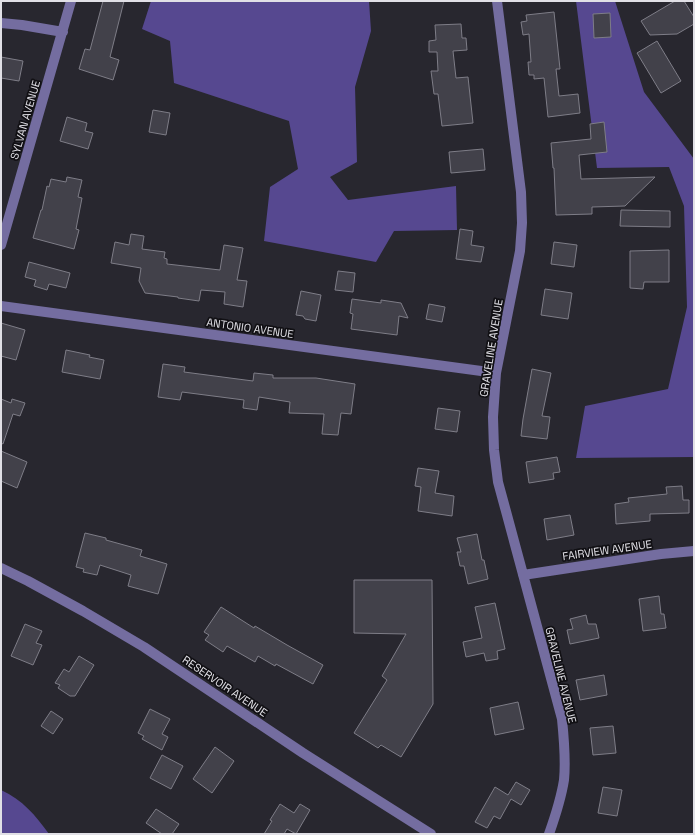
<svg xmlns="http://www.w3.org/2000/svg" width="695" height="835" font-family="'Space Grotesk',sans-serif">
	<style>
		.forest { fill: #564890 }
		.building { fill: #42414a; stroke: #7e7d87 }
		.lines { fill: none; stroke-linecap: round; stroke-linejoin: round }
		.minor { stroke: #746da0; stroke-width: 10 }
		.labels { text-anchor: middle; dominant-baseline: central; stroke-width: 3.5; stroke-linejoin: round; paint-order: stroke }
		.street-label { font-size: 11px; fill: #e1e0e6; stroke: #111014 }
	</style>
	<rect width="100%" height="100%" fill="#28272f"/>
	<path class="forest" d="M151 1H369L371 31 355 87 357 162 330 177 348 200 456 186 457 230 394 231 376 262 264 241 270 187 298 169 289 121 174 83 170 41 142 29Z
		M576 1H615L644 92 694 159V457L576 458 585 406 668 389 687 307 684 206 669 167 597 168Z
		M1 790C23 800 35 815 49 834H1Z"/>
	<path class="building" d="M103 1H124L110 57 119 60 113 80 79 69 85 49 90 50Z
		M675 1H684L694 17V24L677 34 650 35 641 21Z
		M554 12 560 69H556L559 96 578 94 580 113 548 117 544 78 534 79V75H529L528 62H531L529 34 523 35 521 22 527 21 526 15Z
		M610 13 611 37 594 38 593 14Z
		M461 24 462 38H466L467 50 453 51 456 78 468 77 473 123 442 126 438 94H434L431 71H438L437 52H429V41L436 40 435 25Z
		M657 41 681 81 661 93 637 53Z
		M1 57 23 61 19 81 1 78Z
		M153 110 170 113 166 135 149 132Z
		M67 117 87 123 85 131 93 133 88 149 60 141Z
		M604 122 607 152 579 155 581 179 655 177 625 206 592 207V214L556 215 554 168H553L551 143 591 139 590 124Z
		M483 149 485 170 451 173 449 152Z
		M67 177 82 180 78 197 82 198 76 229 79 230 74 249 33 238 41 210H42L47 186 49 187 51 179 66 182Z
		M621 210 670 211V227L620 226Z
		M460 229 473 231 471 245 484 247 481 262 456 259Z
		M131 234 144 236 142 249 165 252 164 258 167 259V264L220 270 224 245 243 248 237 280 247 281 243 307 224 304 225 292 201 290 199 301 178 298V297L145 293 139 281 141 268 111 263 115 242 129 245Z
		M554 242 577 245 574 267 551 264Z
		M669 250V282H644L643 289 630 288V251Z
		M29 262 70 273 66 288 49 284 47 290 34 286 36 280 25 277Z
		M338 271 355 273 353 292 335 290Z
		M545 289 572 293 568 319 541 315Z
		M301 291 321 295 316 321 305 319 303 316 296 315Z
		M352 299 381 303V300L401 303 408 318 399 316 397 335 351 329 353 314 350 313Z
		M429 304 445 307 442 322 426 319Z
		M1 323 25 330 16 360 1 356Z
		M66 350 90 355 89 357 104 360 100 379 62 372Z
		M163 364 185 367 184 372 253 381 254 373 273 375V378H316L355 384 351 414 341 413 338 435 322 434 324 414 289 413 290 402 259 397 257 410 243 408 244 400 182 392 180 400 158 397Z
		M532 369 551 373 542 416 550 417 547 439 521 436 523 419Z
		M1 399 11 403 12 399 25 403 20 416 13 414 3 444 1 443Z
		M438 408 460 411 457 432 435 429Z
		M1 451 27 462 17 488 1 481Z
		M557 457 560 472 553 473 554 479 529 483 526 462Z
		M418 468 439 471 435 493 454 496 452 516 418 511 421 487 415 486Z
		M682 486 683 500H689V513L650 514V521L616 524 615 504 629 502 628 498 667 494 666 487Z
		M570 515 574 535 547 540 544 519Z
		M85 533 106 538V540L142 550 140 556 167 564 158 594 128 586 131 575 100 565 97 575 83 572 84 569 76 567Z
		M477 534 482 560H484L488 579 468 584 464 566H460L457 552H461L457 538Z
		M354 580H432L433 704 401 757 381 745 378 748 354 733 387 680 382 676 406 634 354 633Z
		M659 596 661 614H664L666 628 643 631 639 599Z
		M495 603 505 649 497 651 498 659 486 661 484 653 466 657 463 642 482 638 475 607Z
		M221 607 254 628 255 626 287 645 323 665 313 684 276 664 275 666 258 656 255 662 227 646 223 652 205 640 209 635 204 632Z
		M586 615 588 624H596L599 638 570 644 567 630 573 629 570 619Z
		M25 624 42 631 36 643 42 645 33 665 11 656Z
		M79 656 94 665 75 696H70L58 688 60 685 55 683 64 669 69 672Z
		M604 675 607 695 580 700 576 680Z
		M518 702 524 729 495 735 490 708Z
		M150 709 170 719 162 734 168 737 162 750 142 739 144 736 138 733Z
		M51 711 63 719 53 734 41 726Z
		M613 726 616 753 593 755 590 728Z
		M215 747 234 761 212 793 193 779Z
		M162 755 183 766 171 789 150 778Z
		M516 782 530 790 521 805 511 799 500 819 494 816 487 828 475 822 495 787 508 795Z
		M603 787 622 790 617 816 598 813Z
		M280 804 294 813 300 804 310 810 296 834 287 829 284 834H264L272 821 270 820Z
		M156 809 179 824 172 834H162L146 823Z"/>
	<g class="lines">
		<path class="minor" d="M497 1 521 192 522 223 520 251 496 373 493 417 494 450 498 482 507 515 562 719C564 739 566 760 564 780 561 799 555 817 549 834
			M1 23 22 25 63 32
			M1 245 71 1
			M1 306 496 373
			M1 568 28 581 83 611 144 647 303 753 431 834
			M523 575 661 554 694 551"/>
	</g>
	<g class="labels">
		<g class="street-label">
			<text transform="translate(25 120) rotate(-74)">SYLVAN AVENUE</text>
			<text transform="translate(250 328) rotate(8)">ANTONIO AVENUE</text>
			<text transform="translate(491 348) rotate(-81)">GRAVELINE AVENUE</text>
			<text transform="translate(607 550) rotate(-8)">FAIRVIEW AVENUE</text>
			<text transform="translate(561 675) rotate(76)">GRAVELINE AVENUE</text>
			<text transform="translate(225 686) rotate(34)">RESERVOIR AVENUE</text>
		</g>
	</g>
	<rect width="695" height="835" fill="none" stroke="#e1e0e6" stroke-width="4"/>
</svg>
